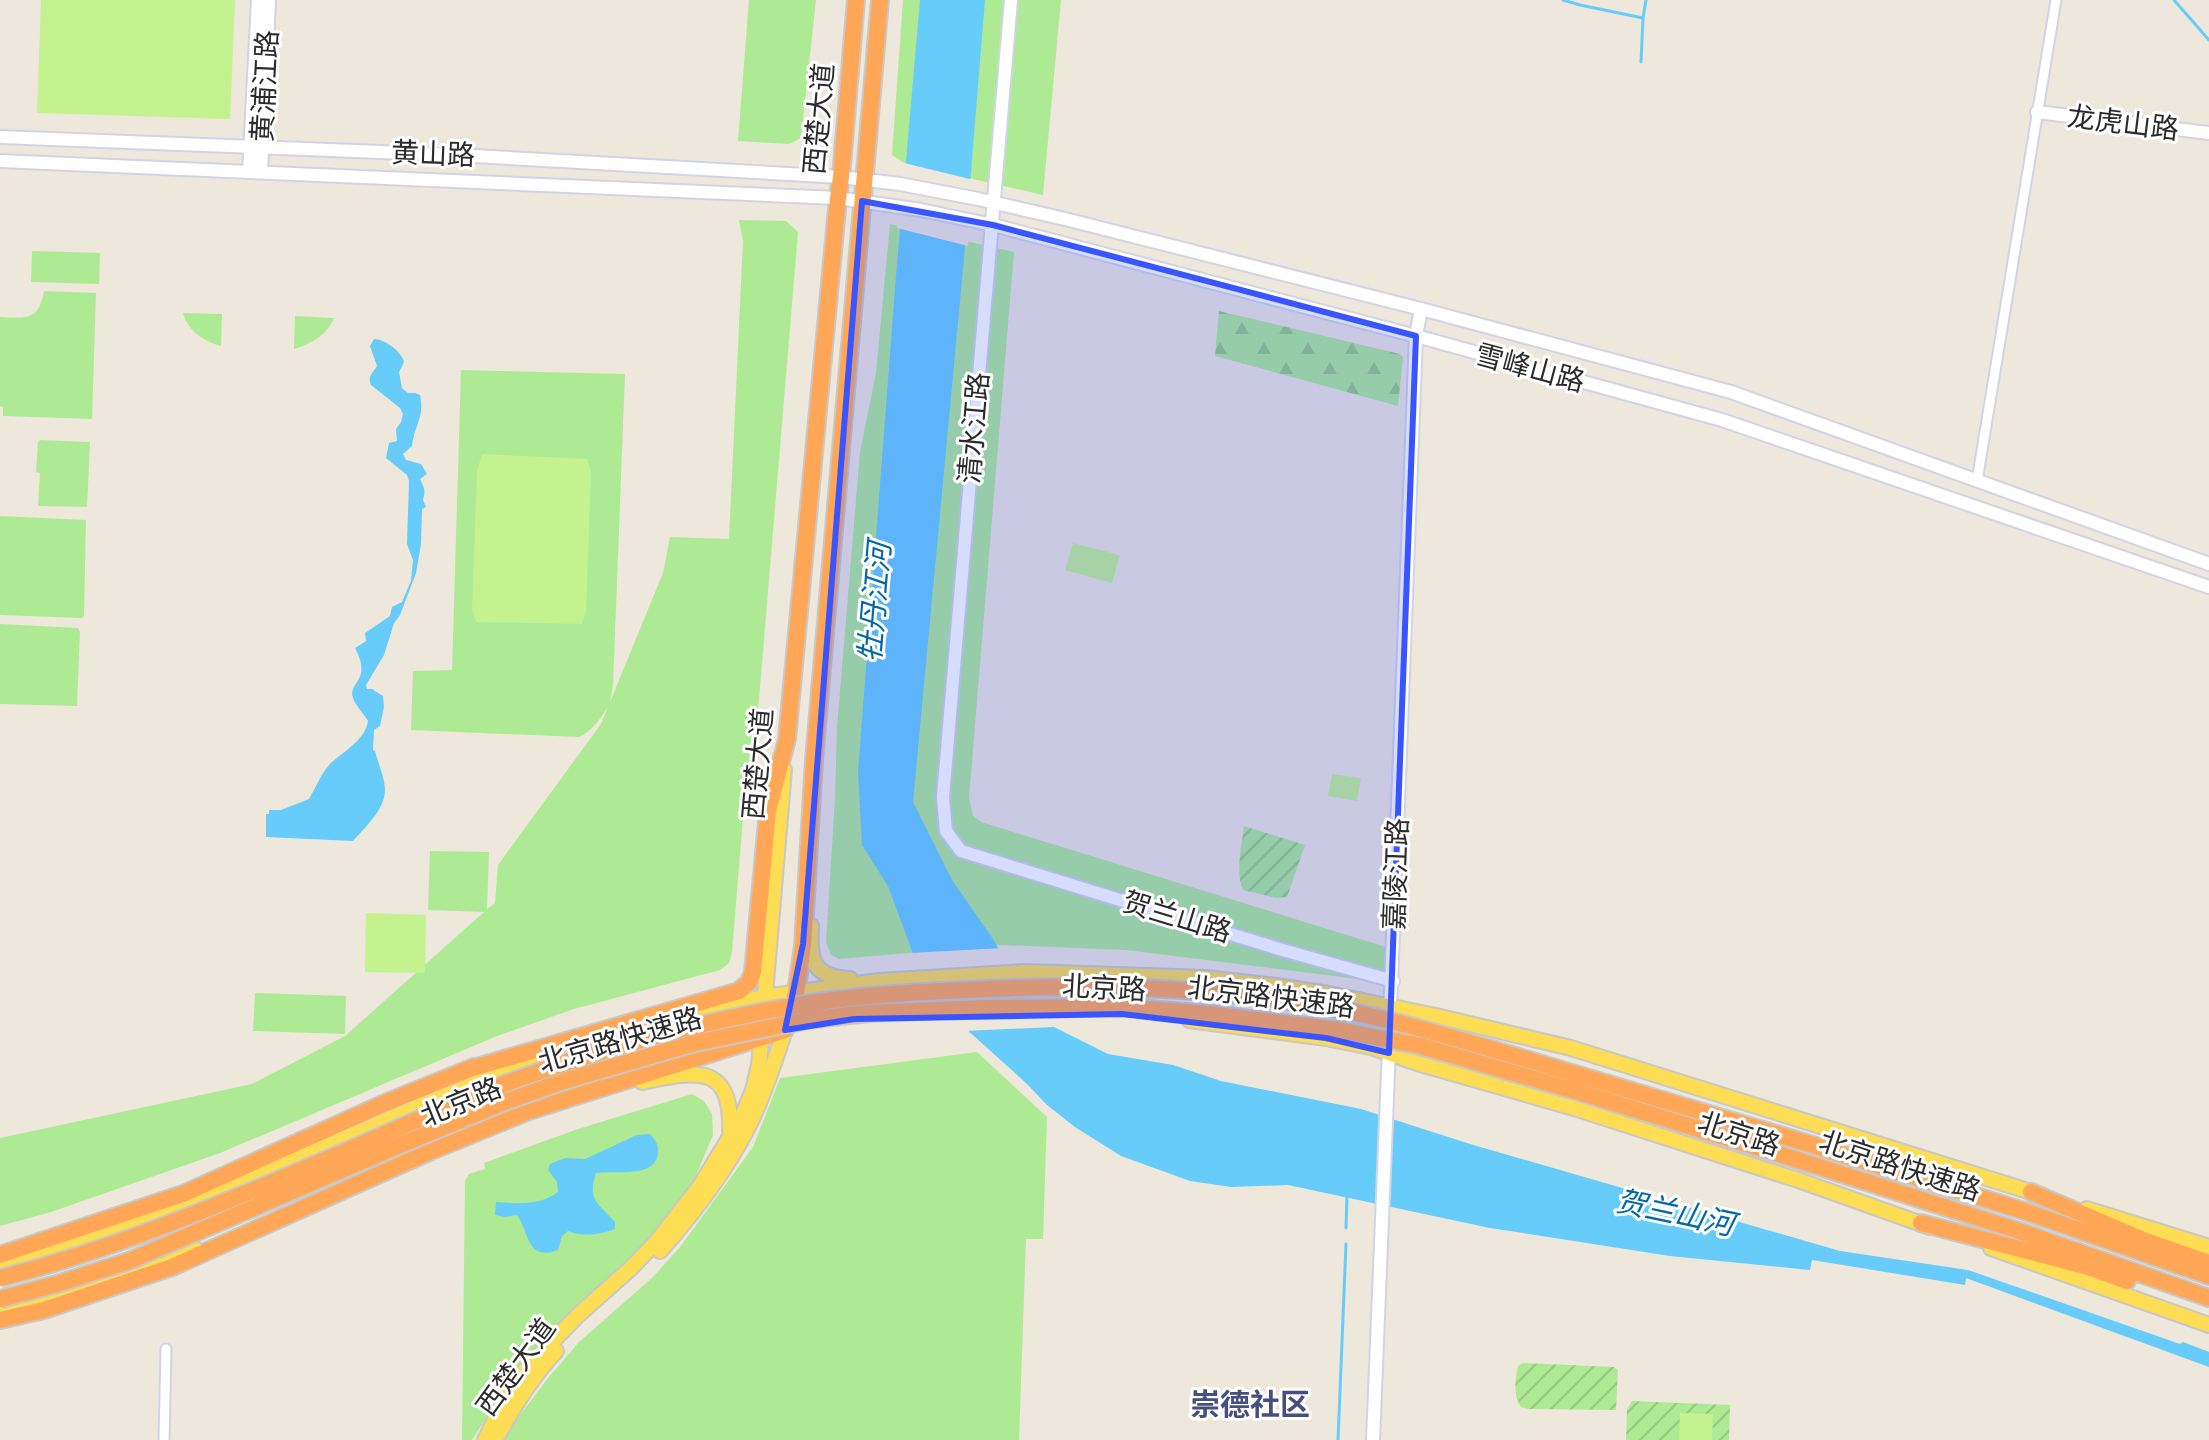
<svg xmlns="http://www.w3.org/2000/svg" width="2209" height="1440" font-family="Rubik,'Noto Sans SC',sans-serif">
	<style>
		.grass { fill: #aeea94 }
		.forest { fill: url(#forest-firs) }
		.garden { fill: url(#garden-furrows) }
		.pitch { fill: #c4f28f }
		.water { fill: #67ccf9 }
		.pier { fill: #eee7dc }
		.lines { fill: none; stroke-linecap: round; stroke-linejoin: round }
		.stream { stroke: #67ccf9; stroke-width: 3 }
		.street-casing { stroke: #d1d4e5; stroke-width: 13 }
		.secondary-casing { stroke: #d1d4e5; stroke-width: 16 }
		.primary-casing { stroke: #c8c8c8; stroke-width: 18 }
		.highway-casing { stroke: #c8c8c8; stroke-width: 20 }
		.street { stroke: #fff; stroke-width: 9 }
		.secondary { stroke: #fff; stroke-width: 12 }
		.primary { stroke: #fddd53; stroke-width: 14 }
		.highway { stroke: #ffa757; stroke-width: 16 }
		.highway-bridge-casing { stroke: #c8c8c8; stroke-width: 20; stroke-linecap: butt }
		.highway-bridge { stroke: #ffa757; stroke-width: 16 }
		.marked { fill: #3955ff; fill-opacity: 0.2; stroke: #3955ff; stroke-width: 6; stroke-linejoin: round }
		.labels { text-anchor: middle; dominant-baseline: central; stroke-width: 6; stroke-linejoin: round; paint-order: stroke }
		.street-label { font-size: 28px; fill: #2b2b2b; stroke: #fff }
		.water-label { font-size: 30px; font-style: italic; fill: #0268a9; stroke: #fff }
		.neighbourhood-label { font-size: 30px; font-weight: bold; fill: #474f81; stroke: #fff }
	</style>
	<defs>
		<pattern id="forest-firs" width="22" height="20" patternUnits="userSpaceOnUse" patternTransform="scale(2)"><rect width="22" height="20" fill="#aeea94"/><path d="M5 1l3.5 6h-7zM16 11l3.5 6h-7z" fill="#96c980"/></pattern>
		<pattern id="garden-furrows" width="10" height="10" patternUnits="userSpaceOnUse" patternTransform="scale(2)"><rect width="10" height="10" fill="#aeea94"/><path d="M-1 1l2-2M0 10L10 0M9 11l2-2" fill="none" stroke="#96c980"/></pattern>
	</defs>
	<rect width="100%" height="100%" fill="#eee7dc"/>
	<path class="grass" d="M749 0H816L801 138 789 144 738 141Z
		M903 0H1061L1043 195 904 163 892 155Z
		M739 220 786 221 798 232 751 795 743 818 732 952 729 963 720 970 574 1009 497 1036 220 1153 51 1212 0 1226V1138L252 1084 345 1036 484 912 428 910 430 851 489 852 487 909 495 903 498 865 601 724 608 707C600 718 593 731 579 737L411 730 413 671 452 670 461 370 625 374 613 686 610 702 663 573 670 537 729 539 743 241Z
		M890 224 1014 252 969 798 973 816 981 822 1389 948 1388 970 1377 980H1366L1126 950 1001 945 839 959 831 955 826 942 835 799 837 727 860 452 876 373Z
		M32 251 100 253 99 284 31 282Z
		M44 291 96 293 92 419 3 416V407L0 406V317C26 318 39 321 44 291Z
		M183 313 222 314 221 346C203 341 188 331 183 313Z
		M295 316 334 318C327 335 311 344 294 349Z
		M40 440 90 442 87 507 38 506 40 473 36 472 38 442Z
		M0 516 86 520 84 616 82 618 0 615Z
		M0 624 78 628 80 632 77 706 0 704Z
		M255 993 346 996 345 1034 253 1031Z
		M977 1052 1047 1117 1043 1239H1026L1019 1440H505L510 1428 548 1378 579 1342 653 1277 680 1247 753 1147 780 1078Z
		M692 1094 704 1101 712 1114 713 1135 692 1185 680 1204 622 1269 533 1353 493 1408 472 1440H462L465 1181 469 1174 485 1169 484 1163 578 1129Z"/>
	<path class="forest" d="M1219 311 1400 354 1403 357 1398 406 1215 356Z"/>
	<path class="garden" d="M1244 826 1305 845 1287 897 1276 898 1243 890C1235 873 1242 845 1244 826Z
		M1523 1363 1614 1367 1618 1370 1616 1410 1528 1409 1521 1407C1513 1396 1515 1378 1518 1366Z
		M1632 1401 1730 1405 1729 1440H1626L1627 1409Z"/>
	<path class="pitch" d="M41 0H235L230 119 37 113Z
		M482 454 587 459 591 472 586 611 582 624 476 622 472 609 477 472Z
		M1073 543 1120 555 1112 583 1065 570Z
		M1332 774 1361 778 1357 801 1328 796Z
		M366 913 426 915 425 973 365 972Z
		M1680 1413 1713 1414 1712 1440H1679Z"/>
	<path class="water" d="M920 0H985L964 258 913 802 952 880 991 936 1026 995 1054 1027 1108 1054 1173 1065 1221 1081 1361 1109 1470 1144 1840 1251 1968 1270 2180 1344 2183 1342 2209 1352V1367L1966 1278 1965 1285 1812 1260 1810 1270 1670 1256 1490 1228 1288 1185 1231 1187 1190 1181 1121 1156 1075 1127 1047 1105 1026 1083 965 1028 915 959 888 886 862 845 858 772 896 276Z
		M374 339C385 339 402 352 404 362L399 372 402 388 408 393H415L420 395C425 418 414 425 412 446L403 454 406 460 421 464 427 474 420 479C424 488 426 489 423 500L426 507 422 509 421 544 416 573 400 615 394 623 384 655 366 685 367 689H372L383 696 384 707 380 726 374 730 373 750 375 751C378 763 384 776 385 788 386 809 365 827 353 841L266 837V814H269V810H281L309 799C315 789 321 774 329 765 342 752 365 741 368 721 364 714 355 705 353 698 347 682 373 682 355 648L366 641 365 633 390 616 392 607 402 602 411 581 413 560 407 544 409 481 407 475 386 458 389 443 397 441 396 429 401 422 403 414 400 408 371 385C367 376 373 373 377 366L370 346Z
		M650 1134C657 1142 660 1147 657 1158 650 1178 613 1170 596 1173 587 1200 598 1203 615 1222V1229C599 1235 584 1237 568 1231L562 1236 558 1250C526 1262 530 1233 517 1215L505 1217 495 1215 496 1202C517 1204 541 1205 558 1192L557 1182 548 1170 550 1164 565 1158 585 1159 637 1135Z"/>
	<path class="pier" d="M904 163 974 180 968 246 897 228Z
		M1003 948 1029 993 1042 1007 1054 1027 963 1031 909 953Z"/>
	<g class="lines">
		<path class="stream" d="M1563 0 1580 5 1643 18
			M2174 0 2209 40
			M1641 62 1643 18 1646 0
			M1346 1228 1347 1195
			M1338 1440 1346 1244"/>
		<g class="street-casing">
			<path id="street" d="M1977 481 2056 0
				M164 1440 166 1349"/>
		</g>
		<g class="secondary-casing">
			<path id="secondary" d="M1011 0 943 797 946 831 961 851 1279 949 1393 981
				M2037 112 2209 133
				M0 137 456 155 841 177 900 184 978 199 1065 219 1421 309 1731 392 2209 564
				M0 161 838 198 921 210 993 225 1416 336 1722 420 2209 587
				M249 172 258 0
				M261 172 269 0
				M1390 1013 1416 336 1421 309
				M1373 1440 1389 1048"/>
		</g>
		<g class="primary-casing">
			<path id="primary" d="M811 926C809 960 812 977 850 979
				M698 1010 764 997 878 981 1026 972 1206 978 1276 986 1329 994 1436 1016 1571 1048 2041 1195
				M1189 1020 1326 1038 1371 1047 1417 1063 1574 1108 1801 1181 1930 1227
				M642 1082C695 1071 732 1062 730 1131
				M389 1162 445 1135 604 1077
				M2087 1209 2209 1247
				M1991 1248 2209 1325
				M660 1251C692 1215 725 1172 747 1129 763 1098 774 1063 785 1030
				M0 1268 171 1213 407 1111 547 1054
				M0 1308 109 1280 195 1249
				M485 1440 511 1388 530 1365 577 1316 631 1268 656 1242 700 1186 741 1119 753 1090 759 1065 784 770
				M495 1440C512 1409 531 1378 556 1351"/>
		</g>
		<g class="highway-casing">
			<path id="highway" d="M466 1070 739 991 749 982 753 972 768 811 787 739 838 198 841 177 856 0
				M1803 1142 2024 1211 2209 1276
				M1798 1160 2019 1231 2209 1298
				M2031 1192 2146 1241 2209 1263
				M1921 1223 2088 1267 2127 1281
				M0 1255 183 1194 385 1103 474 1067
				M0 1320 44 1310 172 1267 431 1151 529 1111 785 1030 796 993 803 946 814 760 880 0"/>
		</g>
		<use href="#street" class="street"/>
		<use href="#secondary" class="secondary"/>
		<use href="#primary" class="primary"/>
		<use href="#highway" class="highway"/>
		<g class="highway-bridge-casing">
			<path id="highway-bridge" d="M0 1278C119 1248 231 1200 344 1152 407 1125 470 1095 535 1073 621 1043 709 1020 799 1005 870 993 942 991 1014 988 1134 984 1262 990 1379 1018 1434 1031 1488 1048 1542 1064 1629 1090 1716 1116 1803 1142
				M0 1299 57 1284 129 1261 405 1143 502 1103 567 1080 695 1043 812 1019 869 1013 986 1008 1123 1007 1209 1014 1339 1030 1421 1046 1579 1092 1798 1160"/>
		</g>
		<use href="#highway-bridge" class="highway-bridge"/>
	</g>
	<path class="marked" d="M862 201 993 225 1416 336 1389 1053 1326 1038 1122 1014 854 1019 785 1030 803 944Z"/>
	<g class="labels">
		<g class="street-label">
			<text transform="translate(265 86) rotate(-87)">黄浦江路</text>
			<text transform="translate(819 119) rotate(-85)">西楚大道</text>
			<text transform="translate(2123 123) rotate(7)">龙虎山路</text>
			<text transform="translate(433 154) rotate(2)">黄山路</text>
			<text transform="translate(1530 368) rotate(15)">雪峰山路</text>
			<text transform="translate(974 428) rotate(-85)">清水江路</text>
			<text transform="translate(758 764) rotate(-85)">西楚大道</text>
			<text transform="translate(1396 874) rotate(-88)">嘉陵江路</text>
			<text transform="translate(1177 917) rotate(17)">贺兰山路</text>
			<text transform="translate(1104 988) rotate(3)">北京路</text>
			<text transform="translate(1271 997) rotate(7)">北京路快速路</text>
			<text transform="translate(620 1040) rotate(-16)">北京路快速路</text>
			<text transform="translate(461 1102) rotate(-22)">北京路</text>
			<text transform="translate(1739 1134) rotate(18)">北京路</text>
			<text transform="translate(1900 1166) rotate(18)">北京路快速路</text>
			<text transform="translate(516 1367) rotate(-54)">西楚大道</text>
		</g>
		<g class="water-label">
			<text transform="translate(875 602) rotate(-85)">牡丹江河</text>
			<text transform="translate(1675 1213) rotate(12)">贺兰山河</text>
		</g>
		<g class="neighbourhood-label">
			<text x="1250" y="1405">崇德社区</text>
		</g>
	</g>
</svg>
